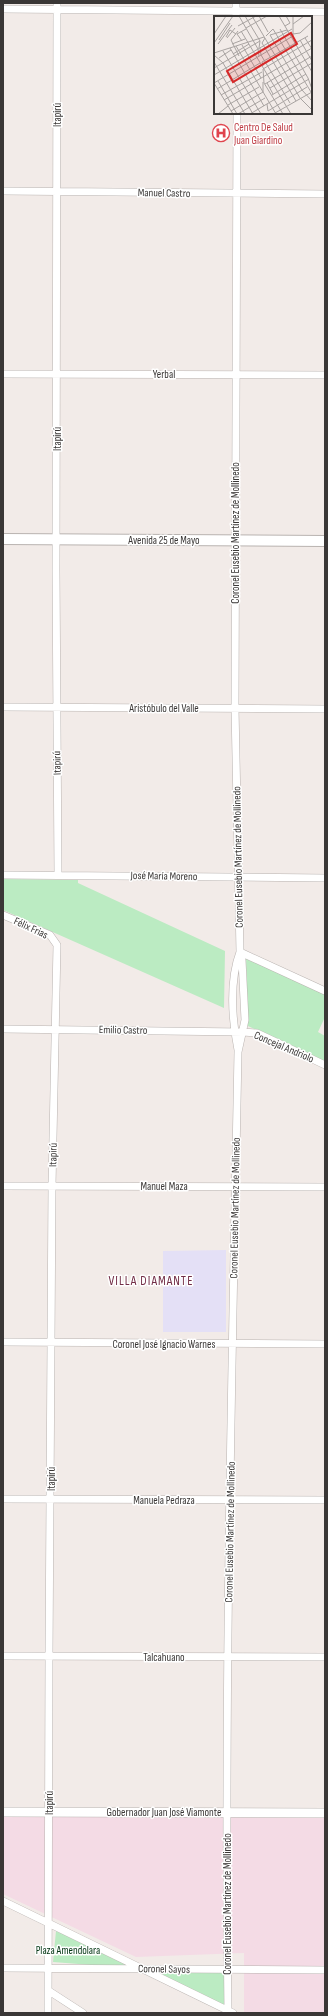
<svg xmlns="http://www.w3.org/2000/svg" width="328" height="2016" font-family="'Sofia Sans Condensed',sans-serif">
	<style>
		.commercial { fill: #f4dbe5 }
		.education { fill: #e4e0f6 }
		.green { fill: #bbebc2 }
		.lines { fill: none; stroke-linecap: round; stroke-linejoin: round }
		.minor-casing { stroke: #b9b3b0; stroke-width: 8 }
		.tertiary-casing { stroke: #b9b3b0; stroke-width: 10 }
		.secondary-casing { stroke: #b9b3b0; stroke-width: 12 }
		.minor { stroke: #fff; stroke-width: 7 }
		.tertiary { stroke: #fff; stroke-width: 9 }
		.secondary { stroke: #fff; stroke-width: 10 }
		.labels { text-anchor: middle; dominant-baseline: central; stroke-width: 3; stroke-linejoin: round; paint-order: stroke }
		.street-label { font-size: 11px; fill: #3a3736; stroke: #fff }
		.health-label { font-size: 11px; fill: #be3a42; stroke: #fff; text-anchor: start }
		.park-label { font-size: 11px; fill: #023513; stroke: #fff }
		.quarter-label { font-size: 13px; letter-spacing: 1px; fill: #722d46; stroke: #fff }
		.inset-road { fill: none; stroke: #a8a3a1; stroke-width: 1 }
		.view { fill: #d62828; fill-opacity: 0.15; stroke: #d62828; stroke-width: 2 }
		.inset-edge { fill: none; stroke: #3a3736; stroke-width: 2 }
	</style>
	<rect width="100%" height="100%" fill="#f2ebe8"/>
	<path class="commercial" d="M325 1812V2013H244V1953L136 1957 3 1894V1815Z"/>
	<path class="education" d="M226 1250V1332H163V1251Z"/>
	<path class="green" d="M3 879 78 880V883L225 951 224 1008 3 910Z
		M246 957 325 994V1017L318 1032 325 1036V1062L248 1026Z
		M56 1931 142 1969 228 1970V2011L142 1969 53 1962Z"/>
	<g class="lines">
		<g class="minor-casing">
			<path id="minor" d="M57 3 56 571 58 874
				M3 9 325 12
				M236 17V3
				M3 191 325 194
				M3 374 325 375
				M3 707 325 709
				M3 875 325 878
				M3 915 50 935 57 945 52 1186 49 1656 48 2013
				M240 952 325 991
				M3 1029 243 1032 257 1033 325 1065
				M238 1050C232 1021 229 981 240 952
				M3 1186 325 1187
				M3 1342 325 1344
				M3 1499 325 1500
				M3 1656 325 1657
				M3 1901 233 2013
				M3 1968 325 1970
				M49 1991 83 2013
				M228 2011C224 1691 232 1372 238 1052L245 1020 242 960 240 952 235 708 237 113"/>
		</g>
		<g class="tertiary-casing">
			<path id="tertiary" d="M3 1812 325 1813"/>
		</g>
		<g class="secondary-casing">
			<path id="secondary" d="M3 539 325 541"/>
		</g>
		<use href="#minor" class="minor"/>
		<use href="#tertiary" class="tertiary"/>
		<use href="#secondary" class="secondary"/>
	</g>
	<defs>
		<g id="hospital-ring" transform="scale(0.9)"><circle r="9.5" fill="#fff" stroke="#e0444e" stroke-width="1.5"/><path d="M-5-5h3v3.5h4V-5h3V5h-3V1.5h-4V5h-3Z" fill="#e0444e"/></g>
	</defs>
	<g fill-rule="evenodd">
		<use href="#hospital-ring" x="221" y="133"/>
	</g>
	<g class="labels">
		<g class="street-label">
			<text transform="translate(57 115) rotate(-90)">Itapirú</text>
			<text transform="translate(164 193) rotate(1)">Manuel Castro</text>
			<text x="164" y="374">Yerbal</text>
			<text transform="translate(57 439) rotate(-90)">Itapirú</text>
			<text transform="translate(235 533) rotate(-90)">Coronel Eusebio Martínez de Mollinedo</text>
			<text x="164" y="540">Avenida 25 de Mayo</text>
			<text x="164" y="708">Aristóbulo del Valle</text>
			<text transform="translate(57 763) rotate(-91)">Itapirú</text>
			<text transform="translate(238 857) rotate(-91)">Coronel Eusebio Martínez de Mollinedo</text>
			<text transform="translate(164 876) rotate(1)">José María Moreno</text>
			<text transform="translate(31 928) rotate(25)">Félix Frias</text>
			<text transform="translate(123 1030) rotate(1)">Emilio Castro</text>
			<text transform="translate(284 1047) rotate(23)">Concejal Andriolo</text>
			<text transform="translate(53 1155) rotate(-89)">Itapirú</text>
			<text x="164" y="1186">Manuel Maza</text>
			<text transform="translate(235 1208) rotate(-89)">Coronel Eusebio Martínez de Mollinedo</text>
			<text x="164" y="1344">Coronel José Ignacio Warnes</text>
			<text transform="translate(51 1479) rotate(-90)">Itapirú</text>
			<text x="164" y="1500">Manuela Pedraza</text>
			<text transform="translate(230 1532) rotate(-89)">Coronel Eusebio Martínez de Mollinedo</text>
			<text x="164" y="1657">Talcahuano</text>
			<text transform="translate(49 1803) rotate(-90)">Itapirú</text>
			<text x="164" y="1812">Gobernador Juan José Viamonte</text>
			<text transform="translate(227 1904) rotate(-90)">Coronel Eusebio Martínez de Mollinedo</text>
			<text transform="translate(164 1969) rotate(1)">Coronel Sayos</text>
		</g>
		<g class="health-label">
			<text x="234" y="127">Centro De Salud<tspan x="234" dy="13">Juan Giardino</tspan></text>
		</g>
		<g class="park-label">
			<text x="68" y="1950">Plaza Amendolara</text>
		</g>
		<g class="quarter-label">
			<text x="151" y="1281">VILLA DIAMANTE</text>
		</g>
	</g>
	<g transform="translate(214 16)">
		<rect width="98" height="98" fill="#f2ebe8"/>
		<path class="inset-road" d="M25 0 44 33 45 40M31 0 46 25 45 32M38 0 86 82 98 94M45 0 54 16M65 0 98 56M79 8 90 0M24 10 42 0M71 10 76 7 72 0M32 12 53 0M66 13 94 62 98 73M24 15 17 24 25 40M27 15 77 98M0 18 12 0M79 18 86 17 98 6M56 19 88 74 98 85M56 19 73 14M52 20 59 13 97 76M79 20V0M12 21 16 14 22 18M13 22 21 12M51 22 48 27 82 85M91 22 98 33M5 24 16 7M86 24 98 45M28 25 23 18 32 13M0 27 19 0M4 28 18 9M18 28 31 23M28 29 47 62M22 30 50 21M16 32 50 90M46 32 47 39 76 87M9 35 47 98M0 37 22 30 62 98M19 38 35 28M0 39 9 47 39 98M5 42 17 34M0 46 31 98M49 50 48 46 94 20M0 52 46 25M0 59 78 13M4 65 23 98M53 67 59 78M51 68 98 40M56 72 98 47M3 73 46 47M7 79 48 56M58 79 92 58M10 84 98 32M53 88 54 95 93 71M14 89 45 71M17 95 49 76V66M61 97 98 76M4 98 14 90M19 98 0 67 79 20M24 98 51 82M36 98 95 63M69 98 50 67 49 53 98 24"/>
		<path class="view" d="M77 17 83 28 19 66 13 55Z"/>
		<rect width="98" height="98" class="inset-edge"/>
	</g>
	<rect width="328" height="2016" fill="none" stroke="#3a3736" stroke-width="8"/>
</svg>
